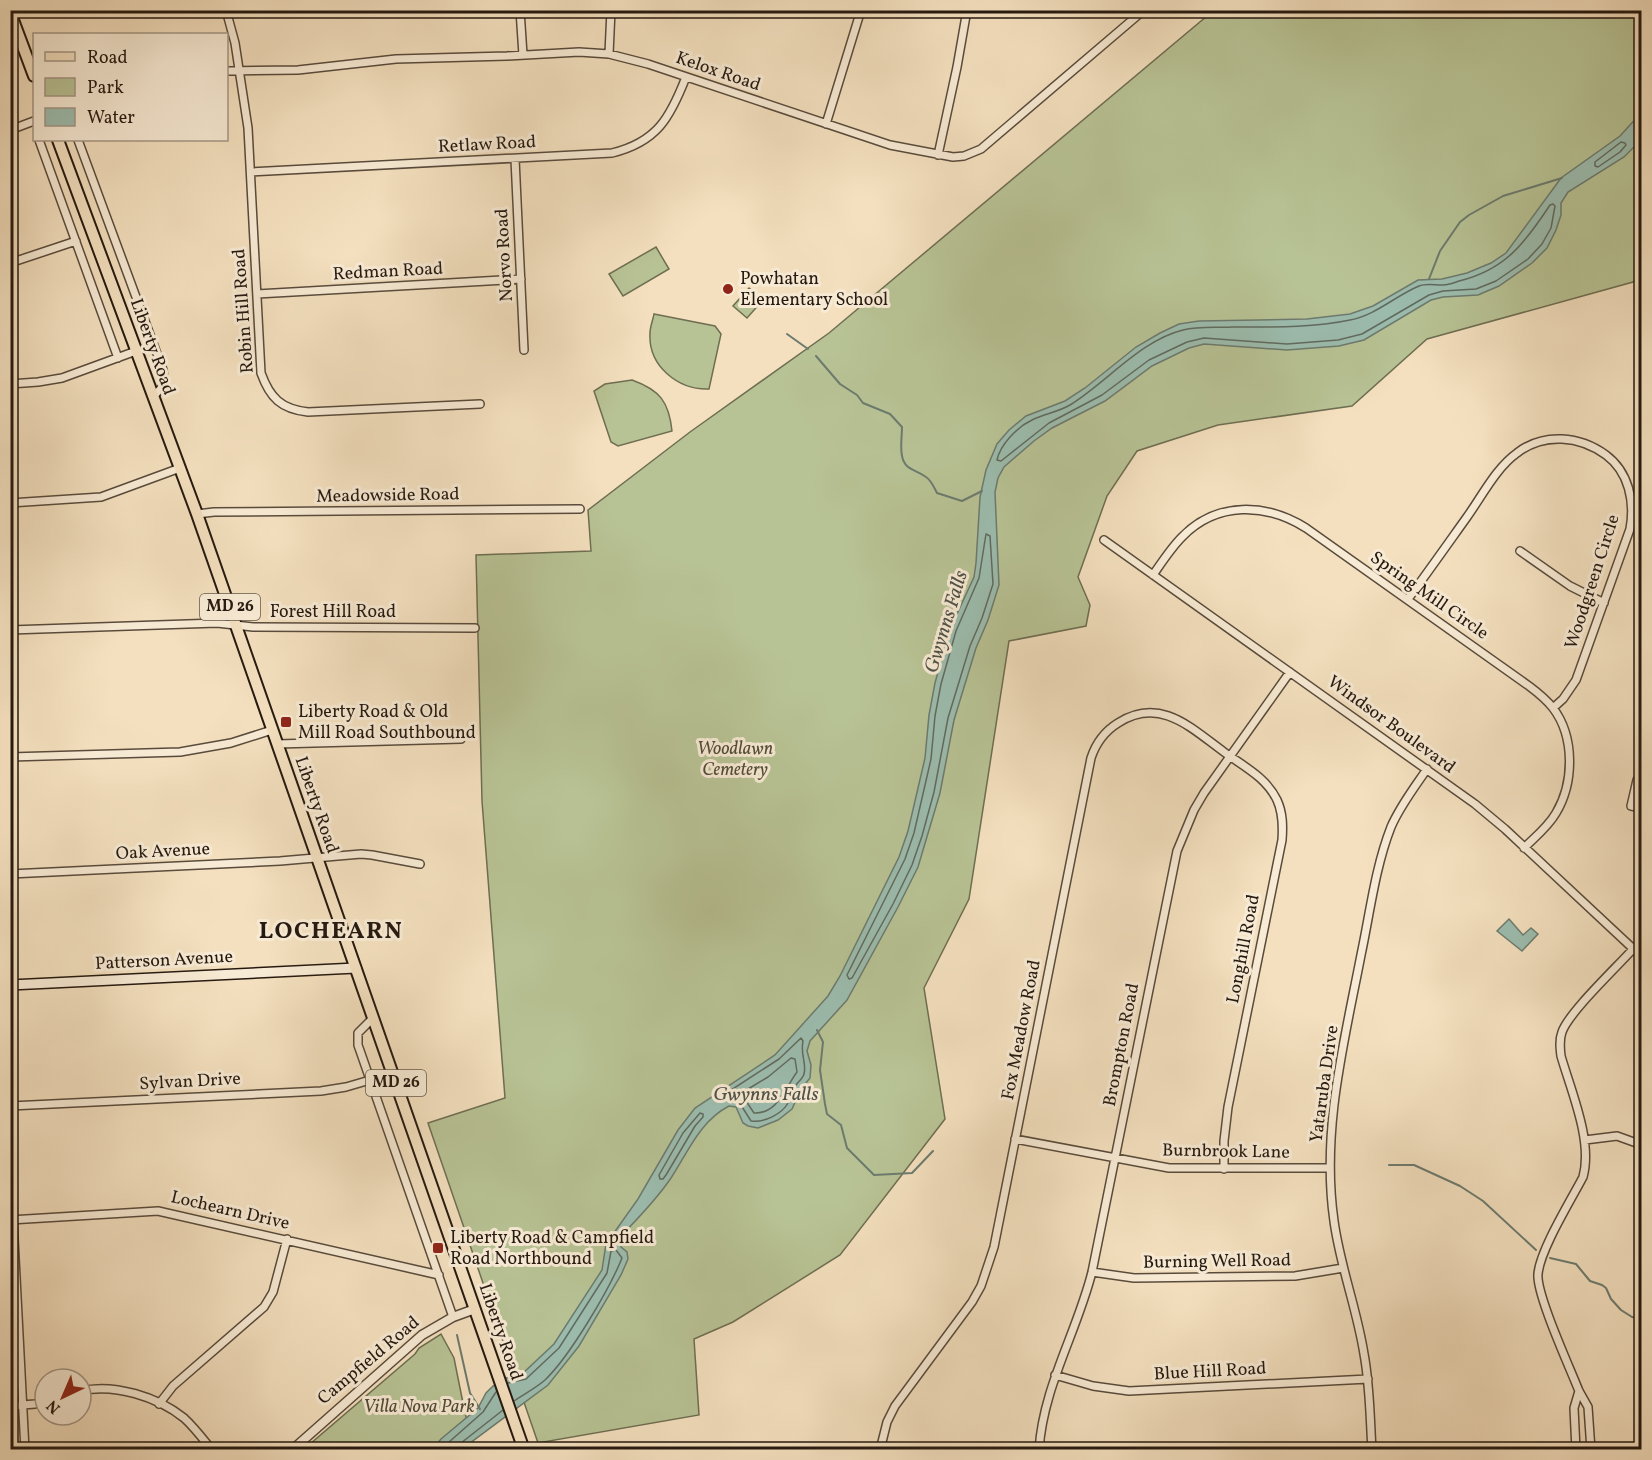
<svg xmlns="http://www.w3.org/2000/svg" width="1652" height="1460" font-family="Vollkorn,serif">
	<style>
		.green { fill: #b8c395; stroke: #6e6e52; stroke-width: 1.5 }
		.water { fill: #9cbdaf; stroke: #6c7b6f; stroke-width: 1.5 }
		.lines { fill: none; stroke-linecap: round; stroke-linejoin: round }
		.shore { stroke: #606b60; stroke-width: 1.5 }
		.stream { stroke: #6c7b6f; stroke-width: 2 }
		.minor-casing { stroke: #594b3c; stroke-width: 10 }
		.tertiary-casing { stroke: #594b3c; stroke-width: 11 }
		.secondary-casing { stroke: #251910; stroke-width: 12 }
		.primary-casing { stroke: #251910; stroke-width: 14 }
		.minor { stroke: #f8ebd5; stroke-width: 7 }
		.tertiary { stroke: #f8ebd5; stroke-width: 8 }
		.secondary { stroke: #f8ebd5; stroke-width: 9 }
		.primary { stroke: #f4e0bf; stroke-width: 10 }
		.poi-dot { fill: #8f2418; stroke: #f8ebd5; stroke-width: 2 }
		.labels { text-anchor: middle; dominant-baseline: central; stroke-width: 6; stroke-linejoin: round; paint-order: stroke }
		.shield { fill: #f8ebd5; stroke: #64584b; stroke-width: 1.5 }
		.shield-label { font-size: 16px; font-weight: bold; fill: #251910 }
		.street-label { font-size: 18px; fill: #251910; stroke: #f8ebd5 }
		.poi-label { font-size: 18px; fill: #251910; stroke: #f8ebd5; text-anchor: start }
		.park-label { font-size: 18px; font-style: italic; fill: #514c38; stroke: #f8ebd5 }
		.water-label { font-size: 20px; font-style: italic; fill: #4f5248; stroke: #f8ebd5 }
		.district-label { font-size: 24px; font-weight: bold; letter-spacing: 1.5px; fill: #251910; stroke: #f8ebd5 }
	</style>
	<rect width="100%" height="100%" fill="#f4e0bf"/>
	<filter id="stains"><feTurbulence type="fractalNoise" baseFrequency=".00333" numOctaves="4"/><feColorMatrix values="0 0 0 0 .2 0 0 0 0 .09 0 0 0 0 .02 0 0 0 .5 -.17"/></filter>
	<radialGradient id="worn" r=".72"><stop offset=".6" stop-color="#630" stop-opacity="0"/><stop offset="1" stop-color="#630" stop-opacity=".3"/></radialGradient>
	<path class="green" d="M1213 11H1641L1642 271 1633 282 1427 339 1352 406 1218 425 1137 451 1107 496 1078 577 1090 605 1086 626 1009 641 969 899 924 988 945 1119 840 1255 733 1322 694 1339 699 1415 538 1443 428 1123 505 1098 482 801 476 555 591 551 588 510 690 432 829 333Z
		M656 247 669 269 623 296 609 274Z
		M749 288 763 300 747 318 733 306Z
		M654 314 715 326 721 334 709 389C678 390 648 366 650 333 650 327 653 320 654 314Z
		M632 380C660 390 669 402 672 431L618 446 611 442 594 391 605 384Z
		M441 1334 454 1358 465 1413 473 1441 463 1449 303 1450 415 1354 419 1348Z"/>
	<path class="water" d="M1641 113V140L1624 157 1568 192 1561 203V215L1556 230 1547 248 1532 263 1499 286 1478 295 1443 297 1431 300 1364 340 1339 346 1287 350 1204 344 1189 348 1152 366 1105 401 1052 428 1034 441 1004 467 998 478 995 492 999 585 988 620 976 648 954 720 940 793 918 867 898 907 847 1000 810 1041 807 1051 811 1065 810 1078 801 1089 792 1109 778 1120 758 1128 748 1126 743 1123 736 1107 729 1106C700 1121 688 1152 671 1178 657 1199 640 1216 622 1235L621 1247 627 1252 628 1259 621 1275 579 1346 548 1385 462 1449 432 1450 441 1439 478 1408 486 1393 493 1386 506 1378 522 1374 554 1344 602 1270 606 1244 638 1199 678 1130 695 1108 775 1055 828 996 840 976 899 857 908 831 925 758 929 715 935 683 950 629 974 577 976 563 980 497 986 470 997 444 1009 430 1026 416 1065 401 1085 388 1136 347 1160 333 1179 324 1199 321 1307 319 1350 314 1373 306 1418 280 1442 279 1467 273 1491 263 1506 253 1561 178 1620 136Z
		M1509 919 1523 935 1531 928 1538 934 1522 951 1497 931Z"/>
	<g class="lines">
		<path class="shore" d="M1621 142 1625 143 1626 145 1620 152 1598 167 1595 166V162Z
			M1553 204 1555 206 1551 228 1542 244 1528 259 1496 281 1476 289 1443 291 1429 295 1362 334 1338 340 1287 344 1204 338 1187 342 1149 360 1102 395 1049 423 1001 461 997 460C1000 445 1017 427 1032 420 1044 414 1058 412 1070 405 1106 383 1141 340 1183 330 1199 326 1215 328 1232 327 1271 327 1312 328 1350 320 1376 315 1395 296 1419 286 1426 283 1434 285 1442 285 1447 285 1454 283 1459 281 1505 270 1525 243 1550 205Z
			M986 534 990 536 993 584 982 618 970 646 948 718 934 792 922 836 912 865 893 904 852 978 849 979 847 975 905 859 914 833 931 759 935 716 941 684 956 631 979 578Z
			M801 1038 803 1041C800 1055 807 1063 804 1074 803 1078 799 1081 796 1085 792 1090 791 1097 788 1103 782 1114 764 1123 751 1121L739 1102 725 1099V1094L779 1059Z
			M791 1058 795 1059 797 1072C785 1088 778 1114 754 1113L742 1095 743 1092 768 1077Z
			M700 1113 703 1114V1117L695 1126 666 1175 663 1179H660L659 1175 683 1133Z
			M508 1383 526 1379 559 1348 607 1273 611 1251 616 1250 622 1258C609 1290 570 1356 545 1380 536 1388 524 1394 514 1401
			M440 1450 483 1412 496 1392
			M459 1450 461 1443 503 1410"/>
		<path class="stream" d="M1429 279 1440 251 1460 222 1469 215 1503 196 1562 178
			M787 334 808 349
			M816 356 840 384 857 395 863 403 890 414 902 427C902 436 900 447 902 456 905 471 916 469 926 477 931 480 934 487 937 493L962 501 982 491
			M817 1030 823 1042 820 1070 825 1104 827 1114 841 1125 847 1148 874 1175 912 1173 933 1151
			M1389 1165H1414L1460 1186 1483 1201 1536 1250
			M1550 1258 1576 1264 1590 1281 1602 1285 1606 1288 1611 1299 1621 1310 1632 1317 1642 1319
			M457 1335 470 1393 480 1409"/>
		<g class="minor-casing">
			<path id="minor" d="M226 10 235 43 248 128 261 373C270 398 281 409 308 412L480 404
				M520 10 523 55
				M609 54 611 10
				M226 71 298 70 396 59 507 56 579 52 609 54 648 64 890 145 953 157 964 156 981 149 1144 10
				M826 124 861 10
				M10 130 34 121
				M39 140 118 358
				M78 140 163 370 164 385 153 397
				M938 155 957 67 967 10
				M515 159 524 350
				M251 172 612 153C657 142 670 118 686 77
				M10 263 76 241
				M257 294 521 279
				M10 384 38 382 62 378 136 351
				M10 503 101 497 180 468
				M197 514 214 512 580 509
				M1104 540 1475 804 1505 829 1642 957
				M1520 551 1570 586 1604 603
				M1153 575C1162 562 1171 548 1182 537 1217 501 1266 503 1306 528L1529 686C1537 692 1546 699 1553 708 1575 737 1574 783 1556 813 1548 827 1535 837 1524 848
				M1408 599C1428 572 1447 545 1467 517 1482 496 1496 468 1517 453 1544 432 1580 436 1606 455 1629 472 1635 502 1630 529L1576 680 1563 699 1553 708
				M10 630 217 623 253 627 475 628
				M277 744 461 739
				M10 757 180 752 231 743 272 730
				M1642 776 1637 780 1631 806 1642 808
				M10 874 280 861 361 854 372 855 420 864
				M373 1018 358 1033V1045L453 1317
				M10 1106 321 1091 346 1087 370 1080
				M1015 1139 1169 1168H1330
				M1585 1140 1617 1136 1642 1145
				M10 1162 25 1450
				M10 1220 158 1211 439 1275
				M1092 1272 1134 1278 1295 1276 1343 1268
				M1055 1375 1093 1386 1129 1391 1368 1379
				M81 1391C114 1383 158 1397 184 1418 194 1427 203 1439 212 1450
				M159 1404 173 1386 264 1307 273 1292 287 1239
				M10 1406 35 1404 45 1401
				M880 1450 887 1422 895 1406 972 1302 981 1286 994 1247 1091 758C1096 743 1105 731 1118 723 1160 696 1191 728 1224 752 1243 766 1266 777 1277 800 1283 813 1283 826 1282 840L1228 1107 1224 1141V1169
				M1039 1450C1043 1387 1077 1332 1092 1272L1177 851 1194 810 1204 793 1290 672
				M1372 1450C1370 1418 1370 1386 1364 1354 1357 1309 1340 1266 1334 1221 1321 1131 1344 1043 1361 955 1370 913 1375 868 1391 827 1400 806 1414 788 1427 769
				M1576 1450 1574 1408 1579 1391
				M1591 1450 1588 1407 1579 1391C1570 1368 1536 1294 1538 1274 1540 1250 1571 1200 1583 1177 1593 1141 1571 1091 1561 1056 1560 1048 1559 1040 1562 1032 1569 1012 1617 967 1633 949"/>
		</g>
		<g class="tertiary-casing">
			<path id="tertiary" d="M292 1450 422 1335 453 1317 475 1309"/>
		</g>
		<g class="secondary-casing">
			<path id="secondary" d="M10 985 356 968"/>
		</g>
		<g class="primary-casing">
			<path id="primary" d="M10 12 34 76
				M58 140 197 514 524 1450"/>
		</g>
		<use href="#minor" class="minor"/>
		<use href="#tertiary" class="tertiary"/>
		<use href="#secondary" class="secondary"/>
		<use href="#primary" class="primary"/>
	</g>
	<g class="poi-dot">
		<circle cx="728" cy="289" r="6"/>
		<rect x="280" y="716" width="12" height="12" rx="3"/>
		<rect x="432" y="1242" width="12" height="12" rx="3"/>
	</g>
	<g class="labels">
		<g class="shield">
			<rect x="200" y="594" width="60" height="26" rx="4.5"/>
			<rect x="366" y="1070" width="60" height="26" rx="4.5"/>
		</g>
		<g class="shield-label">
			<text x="230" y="607">MD 26</text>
			<text x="396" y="1083">MD 26</text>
		</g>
		<g class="street-label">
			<text transform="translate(718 72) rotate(19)">Kelox Road</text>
			<text transform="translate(487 145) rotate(-3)">Retlaw Road</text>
			<text transform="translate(505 255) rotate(-93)">Norvo Road</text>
			<text transform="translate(388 272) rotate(-3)">Redman Road</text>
			<text transform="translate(244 311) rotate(-94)">Robin Hill Road</text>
			<text transform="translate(152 347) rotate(70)">Liberty Road</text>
			<text transform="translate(388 496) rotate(-1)">Meadowside Road</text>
			<text transform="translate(1593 582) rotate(-72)">Woodgreen Circle</text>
			<text transform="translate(1429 596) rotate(35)">Spring Mill Circle</text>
			<text x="333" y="612">Forest Hill Road</text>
			<text transform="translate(1391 725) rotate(36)">Windsor Boulevard</text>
			<text transform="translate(316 805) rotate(71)">Liberty Road</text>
			<text transform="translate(163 852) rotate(-3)">Oak Avenue</text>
			<text transform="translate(1244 949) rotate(-79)">Longhill Road</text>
			<text transform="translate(164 961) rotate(-3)">Patterson Avenue</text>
			<text transform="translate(1022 1030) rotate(-79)">Fox Meadow Road</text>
			<text transform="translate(1122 1045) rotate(-79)">Brompton Road</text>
			<text transform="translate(190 1082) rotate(-3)">Sylvan Drive</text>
			<text transform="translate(1325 1084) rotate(-82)">Yataruba Drive</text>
			<text transform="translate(1226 1152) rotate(1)">Burnbrook Lane</text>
			<text transform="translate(230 1211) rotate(13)">Lochearn Drive</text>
			<text transform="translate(1217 1262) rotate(-1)">Burning Well Road</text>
			<text transform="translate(500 1332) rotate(71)">Liberty Road</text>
			<text transform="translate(369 1361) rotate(-40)">Campfield Road</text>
			<text transform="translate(1210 1372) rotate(-3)">Blue Hill Road</text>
		</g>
		<g class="poi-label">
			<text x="740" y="279">Powhatan<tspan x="740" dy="21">Elementary School</tspan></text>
			<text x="298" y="712">Liberty Road &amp; Old<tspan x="298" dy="21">Mill Road Southbound</tspan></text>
			<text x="450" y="1238">Liberty Road &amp; Campfield<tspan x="450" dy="21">Road Northbound</tspan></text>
		</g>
		<g class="park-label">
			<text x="735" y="749">Woodlawn<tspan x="735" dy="21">Cemetery</tspan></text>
			<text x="419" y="1407">Villa Nova Park</text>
		</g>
		<g class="water-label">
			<text transform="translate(947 622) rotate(-73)">Gwynns Falls</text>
			<text x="766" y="1095">Gwynns Falls</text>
		</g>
		<g class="district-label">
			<text x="331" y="932">LOCHEARN</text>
		</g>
	</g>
	<rect width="1652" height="1460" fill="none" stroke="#f4e0bf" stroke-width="36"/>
	<rect x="12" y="12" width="1628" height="1436" fill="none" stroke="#251910" stroke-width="3"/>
	<rect x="18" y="18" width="1616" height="1424" fill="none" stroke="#251910" stroke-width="1.5"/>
	<rect x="33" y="33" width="195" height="108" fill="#f8ebd5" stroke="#a49786" stroke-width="1.5"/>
	<rect x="45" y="52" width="30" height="9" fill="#f4e0bf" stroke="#a49786" stroke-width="1.5"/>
	<text x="87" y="63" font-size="18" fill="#251910">Road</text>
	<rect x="45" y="78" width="30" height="18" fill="#b8c395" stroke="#a49786" stroke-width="1.5"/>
	<text x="87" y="93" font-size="18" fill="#251910">Park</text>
	<rect x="45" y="108" width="30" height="18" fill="#9cbdaf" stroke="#a49786" stroke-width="1.5"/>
	<text x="87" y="123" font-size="18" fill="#251910">Water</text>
	<g transform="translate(63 1397) rotate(224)"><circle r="28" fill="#f8ebd5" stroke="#a49786" stroke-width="1.5"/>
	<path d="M0-4.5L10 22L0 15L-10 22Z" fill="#8f2418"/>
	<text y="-9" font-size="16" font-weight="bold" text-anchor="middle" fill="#251910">N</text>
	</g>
	<rect width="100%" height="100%" filter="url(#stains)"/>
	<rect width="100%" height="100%" fill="url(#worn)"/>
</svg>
